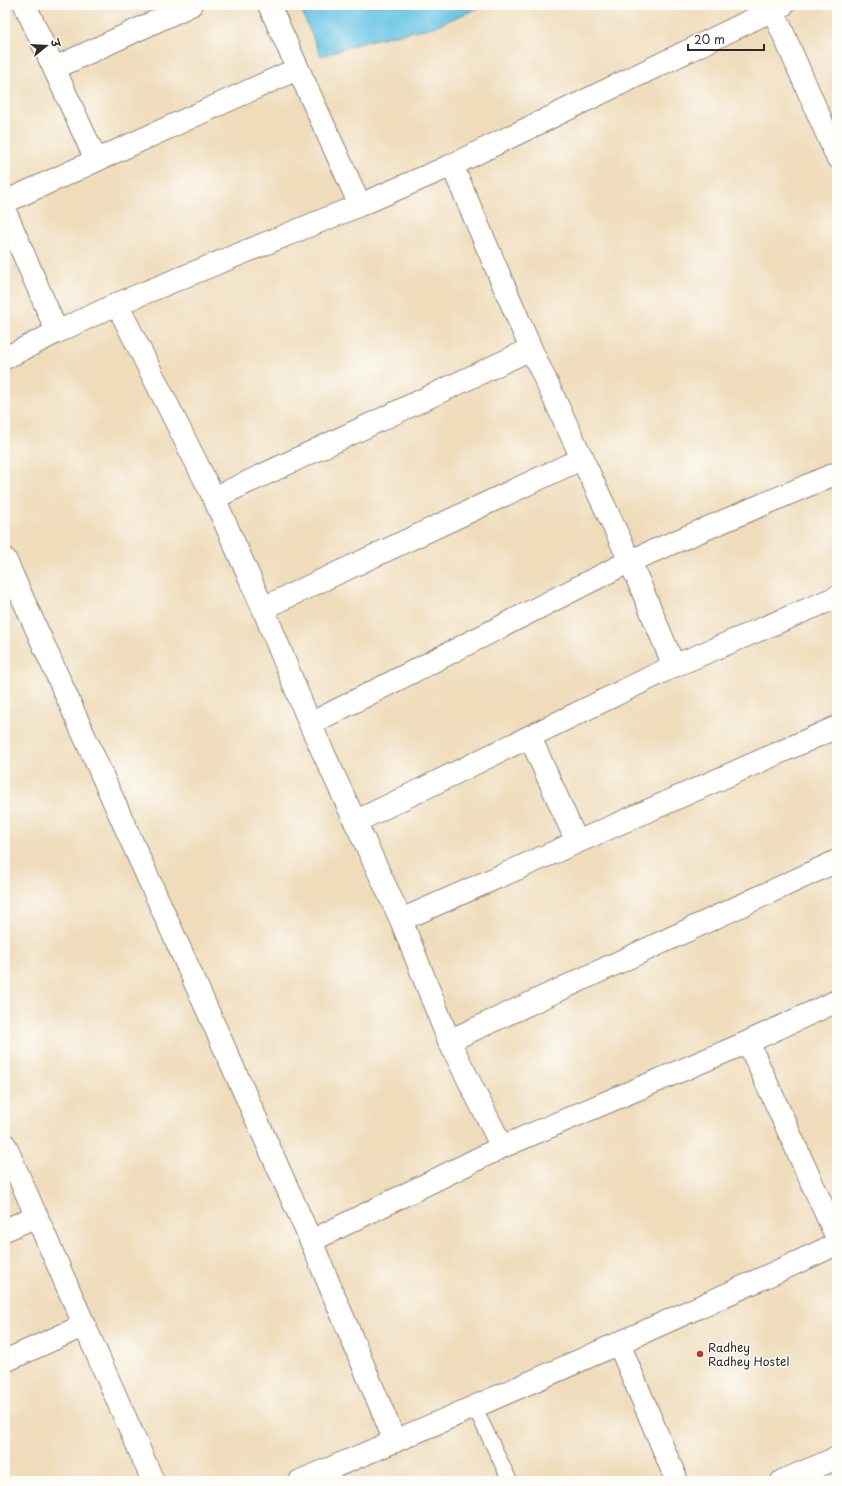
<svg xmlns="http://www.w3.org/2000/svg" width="842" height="1486" font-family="'Playpen Sans','Playpen Sans Deva',sans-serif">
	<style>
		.water { fill: #67c5e5; stroke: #497888 }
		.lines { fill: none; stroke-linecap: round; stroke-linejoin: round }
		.lane-casing { stroke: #8d8473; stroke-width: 16 }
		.street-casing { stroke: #8d8473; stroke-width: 24 }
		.secondary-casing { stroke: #8d8473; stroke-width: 24 }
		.lane { stroke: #fff; stroke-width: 14 }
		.street { stroke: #fff; stroke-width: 22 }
		.secondary { stroke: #fff; stroke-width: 22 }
		.poi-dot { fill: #c8321e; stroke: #fdfcf7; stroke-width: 1.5 }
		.labels { text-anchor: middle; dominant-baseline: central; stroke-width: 3; stroke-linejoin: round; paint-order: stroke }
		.poi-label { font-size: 12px; fill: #2b2b2b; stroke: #fdfcf7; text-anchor: start }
	</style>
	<rect width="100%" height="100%" fill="#fdfcf7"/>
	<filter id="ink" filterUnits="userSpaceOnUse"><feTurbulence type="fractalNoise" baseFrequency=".025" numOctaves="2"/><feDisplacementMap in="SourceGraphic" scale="8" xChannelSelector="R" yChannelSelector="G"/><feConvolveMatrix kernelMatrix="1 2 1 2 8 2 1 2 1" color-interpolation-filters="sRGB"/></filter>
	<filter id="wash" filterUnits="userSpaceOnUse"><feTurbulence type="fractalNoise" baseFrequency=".012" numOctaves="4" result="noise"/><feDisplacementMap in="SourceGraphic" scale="16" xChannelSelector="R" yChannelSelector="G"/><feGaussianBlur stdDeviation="0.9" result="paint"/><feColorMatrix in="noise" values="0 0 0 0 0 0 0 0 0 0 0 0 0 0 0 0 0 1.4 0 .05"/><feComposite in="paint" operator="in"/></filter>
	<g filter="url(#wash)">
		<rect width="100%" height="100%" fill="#efdcbb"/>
		<path class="water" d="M299 5H486L433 27 367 41 321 56Z"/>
	</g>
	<g filter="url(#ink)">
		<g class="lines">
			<g class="lane-casing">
				<path id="lane" d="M475 1408 510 1481"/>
			</g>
			<g class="street-casing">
				<path id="street" d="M25 5 96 160
					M269 5 360 205
					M773 10 837 157
					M55 68 191 5
					M452 165 531 349 630 561 674 666
					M5 202 297 69
					M5 211 57 332
					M117 304 214 498 263 608 310 724 401 920 449 1041 502 1147
					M5 358 57 332 117 304 360 205 452 165 783 5
					M214 498 531 349
					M5 559 311 1241 395 1441
					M263 608 583 458
					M310 724 630 561 837 473
					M530 737 577 842
					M355 822 674 666 837 597
					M401 920 837 727
					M449 1041 837 861
					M748 1042 837 1238
					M5 1145 153 1481
					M5 1230 37 1216
					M311 1241 502 1147 748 1042 837 1001
					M619 1344 677 1481
					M5 1361 85 1325
					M782 1481 837 1458"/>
			</g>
			<g class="secondary-casing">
				<path id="secondary" d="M300 1481C481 1406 659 1326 837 1244"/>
			</g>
			<use href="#lane" class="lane"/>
			<use href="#street" class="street"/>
			<use href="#secondary" class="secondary"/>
		</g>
	</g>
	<circle class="poi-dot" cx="700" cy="1354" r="4"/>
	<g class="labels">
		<g class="poi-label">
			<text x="708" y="1347">Radhey<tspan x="708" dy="14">Radhey Hostel</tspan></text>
		</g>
	</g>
	<rect width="842" height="1486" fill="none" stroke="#fdfcf7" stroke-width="20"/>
	<g transform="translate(46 46) rotate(72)" stroke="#fdfcf7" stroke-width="3" paint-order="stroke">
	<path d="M0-3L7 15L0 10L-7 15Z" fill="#2b2b2b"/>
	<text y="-6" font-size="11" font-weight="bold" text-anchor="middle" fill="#2b2b2b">उ</text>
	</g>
	<path d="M688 44v6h76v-6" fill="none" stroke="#2b2b2b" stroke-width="2"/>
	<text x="694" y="44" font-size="12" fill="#2b2b2b" stroke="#fdfcf7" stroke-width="3" paint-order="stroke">20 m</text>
</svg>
